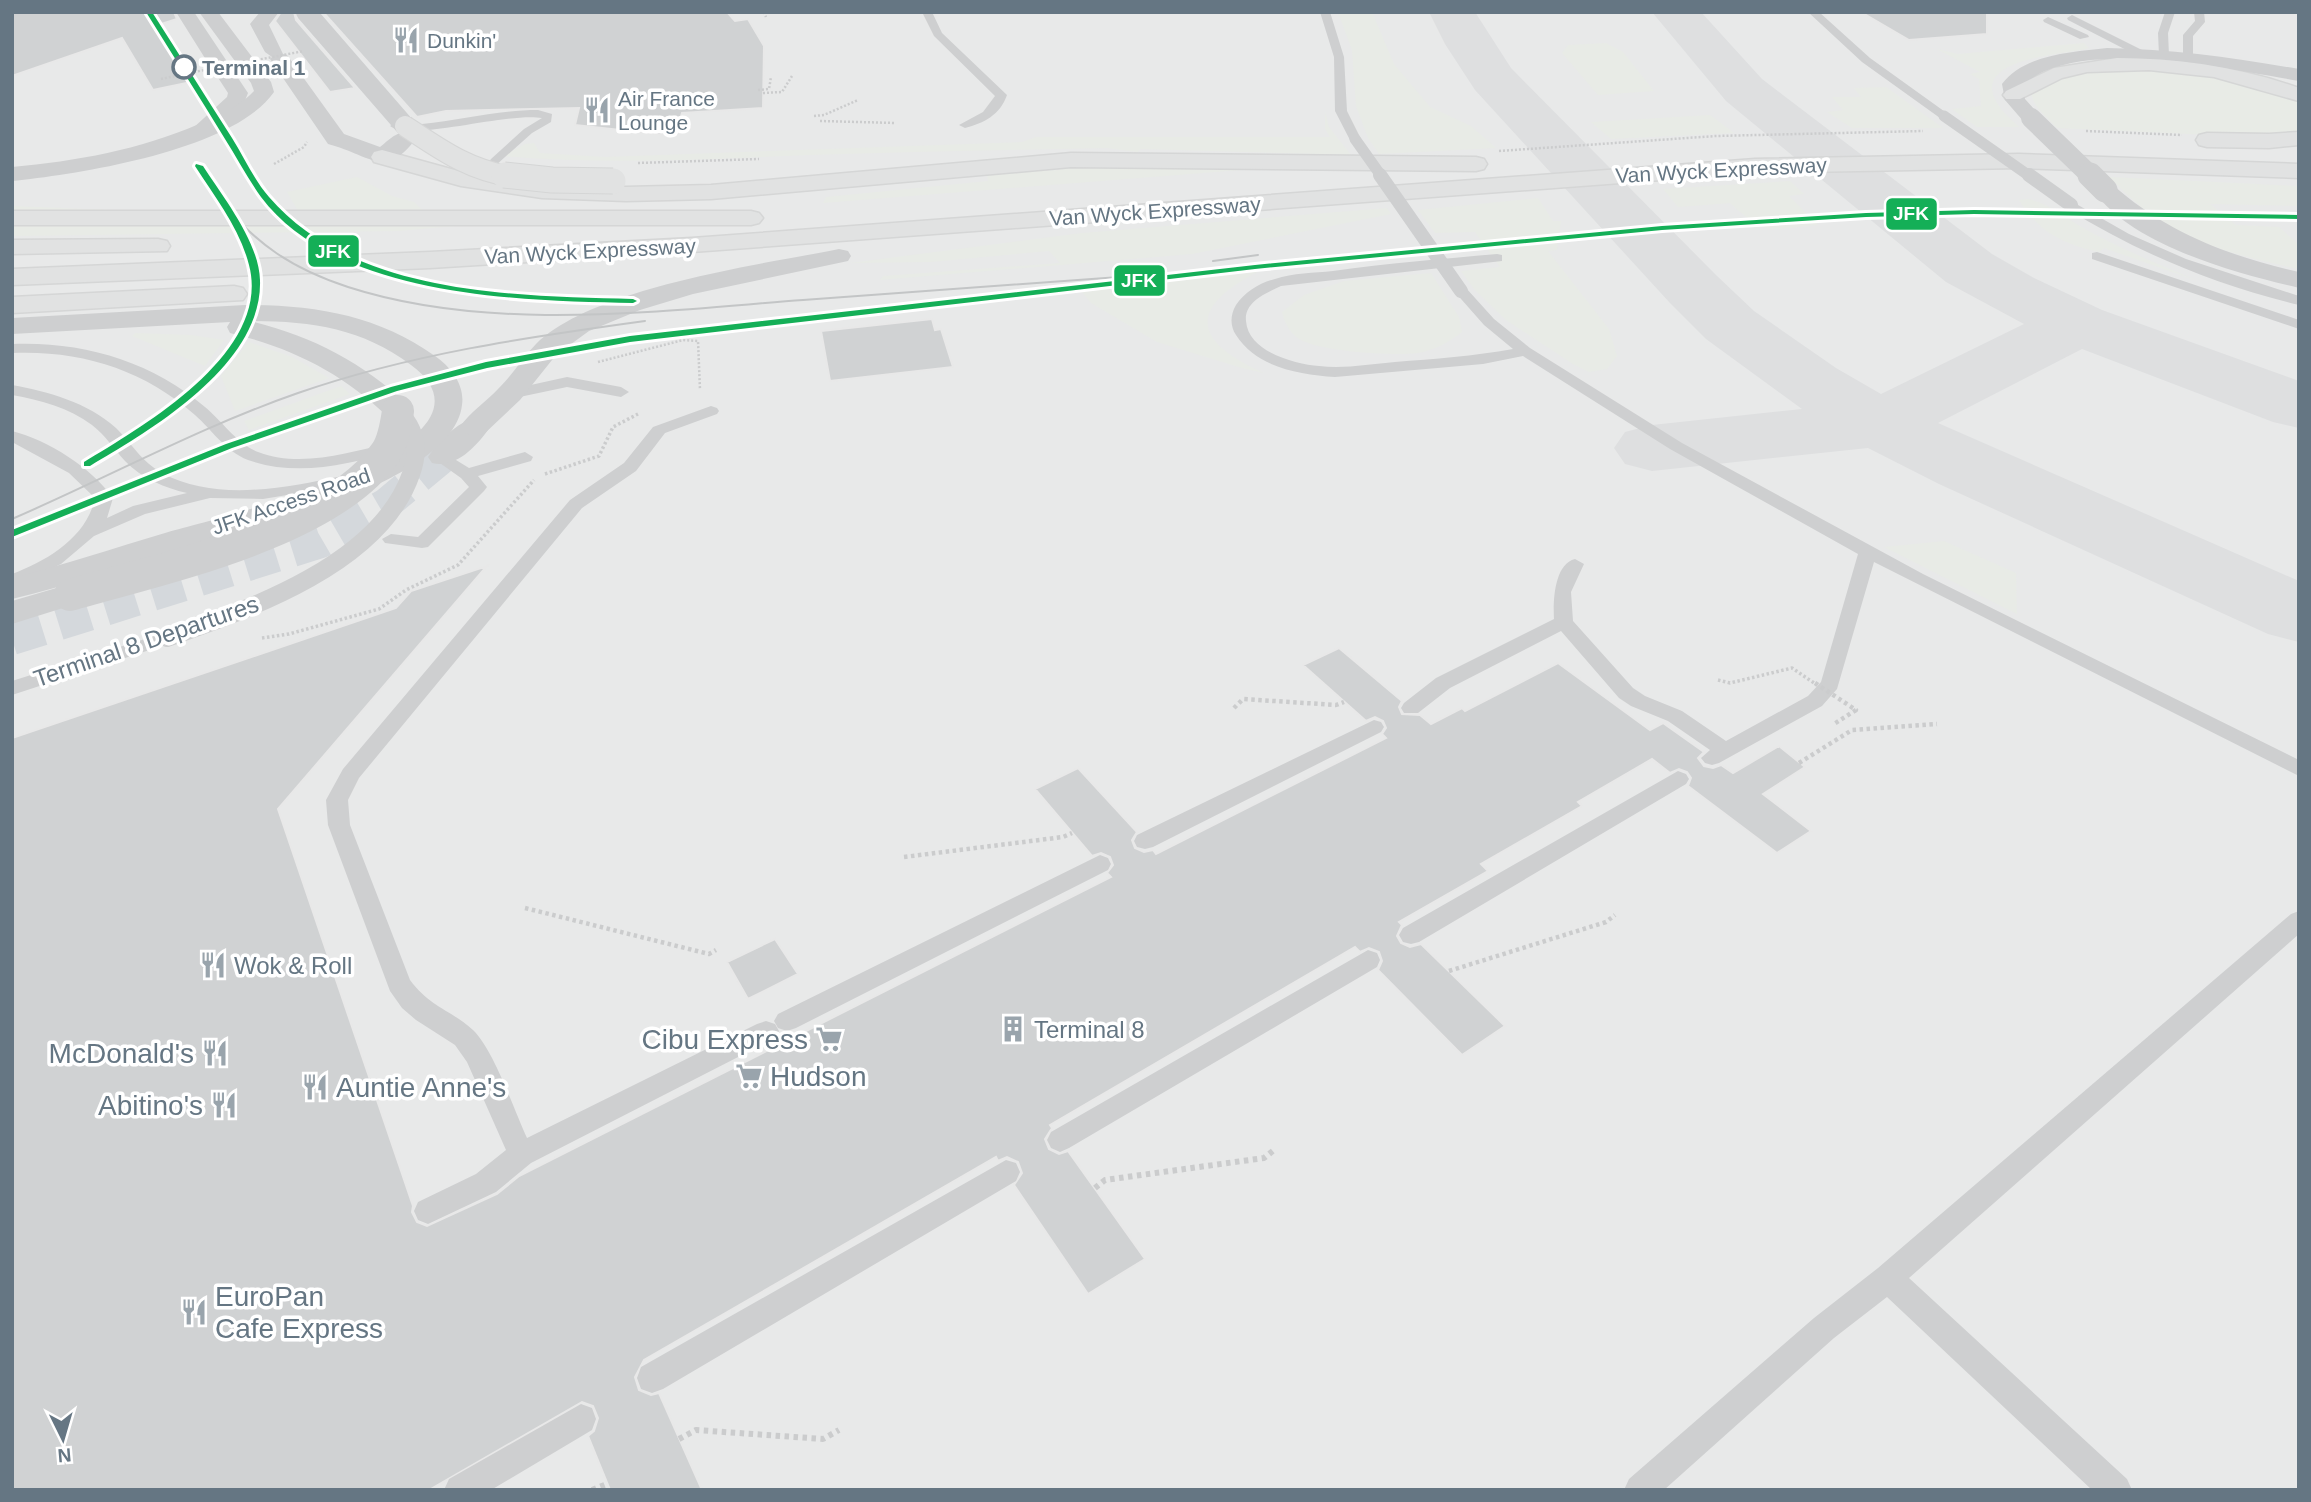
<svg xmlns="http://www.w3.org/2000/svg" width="2311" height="1502" font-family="Arial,sans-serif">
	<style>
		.built { fill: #e8e9e9 }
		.green { fill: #e8ebe6 }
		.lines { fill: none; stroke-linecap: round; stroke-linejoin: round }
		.taxiway { fill: #dedfe0; fill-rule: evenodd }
		.building { fill: #d0d2d3; stroke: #e8e8e8; stroke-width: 2 }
		.minor-tunnel { stroke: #d4d8dc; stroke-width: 32; stroke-dasharray: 32 17; stroke-linecap: butt }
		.motorway-casing { stroke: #d5d6d6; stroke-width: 3 }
		.path-far3 { stroke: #cbcccd; stroke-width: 2.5; stroke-dasharray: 2 2; stroke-linecap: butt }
		.path-far2 { stroke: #cbcccd; stroke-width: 3.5; stroke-dasharray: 2.5 2.5; stroke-linecap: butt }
		.path-far1 { stroke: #cbcccd; stroke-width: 4.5; stroke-dasharray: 3.5 3.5; stroke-linecap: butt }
		.path { stroke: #cbcccd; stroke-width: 6; stroke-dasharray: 4.5 4.5; stroke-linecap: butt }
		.service { fill: #cecfd0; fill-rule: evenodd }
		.minor { fill: #cecfd0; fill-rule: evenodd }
		.tertiary { fill: #cecfd0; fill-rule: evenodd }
		.motorway { fill: #e1e2e2; fill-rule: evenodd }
		.tram { stroke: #c3c5c6; stroke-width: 2 }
		.motorway-bridge-far1-casing { stroke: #d5d6d6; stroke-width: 22; stroke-linecap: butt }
		.motorway-bridge-casing { stroke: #d5d6d6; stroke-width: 27; stroke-linecap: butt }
		.path-bridge-far2 { stroke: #cbcccd; stroke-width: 2.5; stroke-dasharray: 2 2; stroke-linecap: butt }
		.path-bridge-far1 { stroke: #cbcccd; stroke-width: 3.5; stroke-dasharray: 2.5 2.5; stroke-linecap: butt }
		.path-bridge { stroke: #cbcccd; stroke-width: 4.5; stroke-dasharray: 3.5 3.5; stroke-linecap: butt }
		.service-bridge-far2 { stroke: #cecfd0; stroke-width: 11 }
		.service-bridge-far1 { stroke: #cecfd0; stroke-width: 14 }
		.service-bridge { stroke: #cecfd0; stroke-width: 18 }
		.minor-bridge-far2 { stroke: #cecfd0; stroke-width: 20 }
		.minor-bridge-far1 { stroke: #cecfd0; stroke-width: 25 }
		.minor-bridge { stroke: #cecfd0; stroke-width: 32 }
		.motorway-bridge-far1 { stroke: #e1e2e2; stroke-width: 20 }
		.motorway-bridge { stroke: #e1e2e2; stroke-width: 25 }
		.rail-1-casing { stroke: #fff; stroke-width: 6 }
		.rail-1 { fill: #14af57; fill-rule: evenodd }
		.stop-dot { fill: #fff; stroke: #657683; stroke-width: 3.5 }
		.labels { text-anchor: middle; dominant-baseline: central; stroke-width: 7; stroke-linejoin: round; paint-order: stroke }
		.far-poi-label { font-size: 21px; fill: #657683; stroke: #fff; text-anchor: start }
		.far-stop-label { font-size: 21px; font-weight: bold; fill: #657683; stroke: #fff; text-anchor: start }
		.far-street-label { font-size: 21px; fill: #657683; stroke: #fff }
		.street-label { font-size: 24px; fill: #657683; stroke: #fff }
		.poi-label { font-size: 24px; fill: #657683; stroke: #fff; text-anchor: start }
		.near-poi-label { font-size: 28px; fill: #657683; stroke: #fff; text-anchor: end }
		.line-badge { stroke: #fff; stroke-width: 2.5 }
		.badge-label { font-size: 19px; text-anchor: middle; font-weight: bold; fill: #fff }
	</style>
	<rect width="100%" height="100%" fill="#f9f9f9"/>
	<path class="built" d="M12 12H2299V1490H12Z"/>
	<path class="green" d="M1338 12H1372L1394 64 1430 107 1471 126 1496 148 1379 154 1368 138 1356 106 1352 50Z
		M1606 43 1623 52 1654 91 1598 95 1562 53 1568 45Z
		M2084 43 2089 48C2067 55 1969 57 1997 103 2002 112 2012 120 2019 127H1977L1952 109 1981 106 1979 79 1970 74 1980 72 1937 49 1958 54Z
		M2161 60 2299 97V130L2282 134 2234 136 2057 128C2044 114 2023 100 2035 80Z
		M1886 87 1943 128H1852L1827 112 1843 110 1832 97H1861L1854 88Z
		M1325 112 1329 127 1351 155 1140 149 1138 152 1107 148C1008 150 909 152 810 155 708 159 606 165 503 156L525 144 534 143 540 153 605 157 1022 142 1036 137H1330L1325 129Z
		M1710 115 1734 133 1611 139 1591 122Z
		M1054 166 1241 170 823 203 826 197 988 181 987 173 1061 170Z
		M357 177 392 196 414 202 422 210 298 211 287 192Z
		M2109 177 2299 186V206L2210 204 2236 225 2279 227 2299 245V269C2247 258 2182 243 2141 207 2130 198 2120 187 2109 177Z
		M1790 181 1804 194 1789 196 1818 225C1770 229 1767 237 1730 203L1678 207 1663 189Z
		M1538 198 1553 221H1561L1557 250 1548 251 1609 329 1617 356 1607 369 1589 372 1573 364 1506 320 1474 289 1461 271 1500 267 1475 232 1435 233 1418 210Z
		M2028 199C2051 204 2065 218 2085 229 2121 249 2160 265 2198 281L2104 248 2099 252C2064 244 2039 233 2019 200Z
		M12 206 111 210 95 223 455 226 399 231 12 236Z
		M1387 208 1391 214 1192 254 880 280 883 276 1060 263 1049 251 931 262 850 263 1082 233Z
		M1263 269C1191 305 1187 339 1264 373L1242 368 1157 342 1091 303 1082 292Z
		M1431 273 1459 317 1462 332C1449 342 1435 350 1418 353 1393 356 1321 352 1299 339 1289 332 1285 323 1282 312L1304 295 1344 281Z
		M135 333 191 335 224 340 205 366 132 336Z
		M249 342 292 357 329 378 235 411 221 376Z
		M341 386 350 394 249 430 244 421Z
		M1944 541 2016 573 2017 614 1884 547Z"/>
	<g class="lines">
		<path class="taxiway" d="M1429 12H1475L1511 68 1716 275 1754 311 1836 368 1881 394 2024 324 1946 282 1726 101 1652 12H1701L1762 79 1992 254 2034 278 2102 310 2299 381V428L2273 422 2082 349 1938 423 2299 581V642L2268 634 1939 484 1868 448 1652 471 1625 464 1614 448 1625 432 1652 425 1802 409 1706 339 1670 303 1475 90 1445 44Z"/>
	</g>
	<path class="building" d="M12 12H174L177 19 161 24 197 76 194 77 196 81 153 90 122 38 12 76Z
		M281 12H294L296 20 355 88 330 92 275 21Z
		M323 12H727L735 21 748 19 764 46 763 108 682 113 675 136 575 125 579 108 446 111 417 117Z
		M1861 12H1987V34L1909 40Z
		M932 319 935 330 941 329 953 367 830 381 821 331Z
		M487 566 278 809 413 1206 412 1212 417 1222 427 1226 497 1194 519 1176 1111 877 1107 873 1113 865 1110 857 1101 853 1092 856 1035 789 1078 768 1137 832 1132 840 1135 848 1144 852 1153 850 1156 854 1386 738 1382 734 1386 728 1383 721 1375 717 1366 721 1303 665 1339 648 1402 701 1399 707 1402 714 1420 715 1431 724 1462 708 1465 711 1558 663 1650 730 1663 723 1704 752 1698 758 1704 766 1713 768 1721 765 1733 773 1779 746 1805 767 1763 794 1811 831 1777 853 1688 786 1691 778 1687 772 1679 769 1670 773 1652 759 1578 802 1582 806 1481 864 1488 871 1399 922 1402 925 1397 936 1401 943 1410 947 1421 944 1505 1026 1462 1055 1378 970 1382 961 1379 952 1369 948 1360 952 1355 947 1050 1125 1052 1128 1045 1139 1049 1149 1059 1154 1068 1151 1145 1259 1088 1294 1014 1185 1022 1173 1018 1162 1007 1157 998 1161 996 1157 644 1360 635 1377 639 1390 651 1395 659 1393 702 1490H610L588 1436 594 1431 598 1418 593 1406 582 1402 429 1490H12V738L396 608 411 591Z
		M775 939 798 974 748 999 727 962Z"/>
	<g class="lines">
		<path class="minor-tunnel" d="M12 639 321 542 386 504 443 457"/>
		<g class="motorway-casing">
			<path id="motorway" d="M2117 58C2179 58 2240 67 2299 88V101L2214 77 2149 70 2087 72 2062 78 2020 99H2006L2003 95 2006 91 2054 68Z
				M2299 132V145L2269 148 2207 147 2199 145 2196 140 2199 135 2207 133 2269 134Z
				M382 150 462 172 542 184 626 187 711 185 1071 153 1476 157 1484 159 1487 164 1484 169 1476 171 1071 167 711 199 626 201 542 198 461 186 374 162 371 157 374 152Z
				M2019 154 2299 164V178L2019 168 1755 173 692 252 430 268 12 285V269L430 252 692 238 1755 159Z
				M12 211H751L759 213 763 218 759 223 751 225H12Z
				M158 239 167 241 170 246 167 251 12 254V240Z
				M234 286 243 288 247 294 243 300 12 313V297Z"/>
		</g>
		<path class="path-far3" d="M764 12 766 17
			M161 79 194 72
			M758 90 769 89 771 77
			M763 93 782 92 792 76
			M814 116 824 115 858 100
			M820 121 896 123
			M2086 131 2182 135
			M1499 151 1716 136 1923 131
			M638 163 759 159
			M274 164 304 147 307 142
			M598 362 683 340 698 341 700 390"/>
		<path class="path-far2" d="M545 474 599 456 613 427 638 414
			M262 638 289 634 379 609 406 590 458 565 534 480"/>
		<path class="path-far1" d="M1234 708 1243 699 1336 705 1344 702
			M1799 763 1852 730 1937 724
			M904 857 1063 837 1072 833
			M525 908 709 954 716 950
			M1449 971 1606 922 1615 915"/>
		<path class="path" d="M1095 1188 1105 1180 1264 1158 1274 1150
			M679 1439 696 1430 823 1439 839 1430
			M592 1490 607 1484"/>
		<path class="service" d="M922 12H932L942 33 1007 95C1000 115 984 123 965 128L959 125 983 112 995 96 934 36Z
			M1320 12H1330L1344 57 1347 111 1361 139 1359 142H1351L1335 111 1334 57Z
			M1808 12H1819L1870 58 1948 114V118H1940L1862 62Z
			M2165 12H2175L2168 33 2169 55 2164 58 2159 55 2158 33Z
			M2194 12H2204L2205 22 2193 36V57L2188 60 2183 57V35L2195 21Z
			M2072 15 2148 53 2149 55 2140 57 2068 20 2067 18Z
			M2048 17 2088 35 2089 37 2080 39 2044 22 2043 20Z
			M538 110 552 114 551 122 532 133 495 166 489 162 491 159 524 129 542 118C506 112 412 142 390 126 398 120 411 125 422 124 461 120 498 110 538 110Z
			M2071 201 2129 234 2186 259 2299 296V305C2216 285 2138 253 2066 208V202Z
			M2097 252 2299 320V329L2092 259V253Z
			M1497 254 1502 255V261L1281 286C1266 293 1244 302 1246 321 1248 352 1295 364 1319 366 1344 369 1370 364 1395 362 1434 359 1474 356 1513 349L1484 325 1454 291 1461 287 1466 288 1494 319 1530 348 1682 443 1923 574 2299 760V776L1874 562 1837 689 1822 706 1719 763 1712 765 1705 763 1701 758 1710 750 1668 721 1631 706 1619 698 1561 631 1450 688 1418 713H1404L1401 708 1404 703 1436 678 1554 619C1553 602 1554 564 1575 559L1584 564 1571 592 1573 621 1633 688 1645 696 1682 711 1726 741 1808 696 1821 682 1858 554 1670 449 1523 356 1483 364 1335 377C1299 374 1257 368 1236 335 1230 326 1230 315 1236 305 1245 292 1259 283 1275 279 1293 273 1314 273 1333 271 1387 263 1442 259 1497 254Z
			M12 344C82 341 151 361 205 407 223 422 236 443 258 452 300 468 348 453 389 443L397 448 395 451C347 465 296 477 248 460 225 451 212 430 195 415 143 369 80 350 12 353Z
			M567 377 621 387 629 392 621 397 567 387 510 399 502 394 504 391Z
			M12 385C49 392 87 402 116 428 132 444 141 461 162 473 216 502 285 488 342 476L350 481 348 485 263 499 210 498 145 514 94 536 61 564 12 587V574C47 561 87 537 95 498L69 473 12 442V431C48 440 92 468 113 498L107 518 133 506 187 493C165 488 141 478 125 461 114 449 106 436 92 425 69 408 41 400 12 395Z
			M711 406 717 408 719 411 717 414 665 433 636 471 582 508 359 778 348 800 350 825 410 980C430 1007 451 1010 473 1030 494 1050 514 1110 527 1138L757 1024 766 1021 775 1024 779 1031 775 1038 531 1163 496 1192 428 1224 418 1220 414 1211 418 1202 476 1174 506 1150 467 1062 455 1045 416 1020 402 1008 390 991 328 825 326 800 343 769 570 500 624 463 653 427Z
			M443 452 469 468 525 452 533 457 531 461 478 476 487 487 484 491 428 547 422 548 385 543 382 539 391 534 418 537 469 487 461 478 437 461 435 457Z
			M167 632 174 634 177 638 174 642 12 695V681Z
			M1374 720 1381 722 1384 727 1381 732 1153 847 1145 849 1137 847 1134 841 1137 835Z
			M1678 771 1686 774 1689 779 1686 784 1419 942 1411 944 1403 942 1399 935 1403 928Z
			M1100 855 1108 858 1111 864 1108 870 796 1028 787 1031 778 1028 774 1021 778 1014Z
			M2299 911V934L1909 1278 2127 1479 2132 1490H2092L1887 1297 1834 1338 1664 1490H1624L1629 1479 1814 1318 1878 1268 2291 914Z
			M1368 950 1377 953 1380 960 1377 967 1069 1148 1060 1152 1051 1148 1047 1140 1051 1132Z
			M1006 1160 1016 1163 1020 1172 1016 1181 663 1389 652 1393 641 1389 637 1378 641 1367Z
			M581 1404 592 1408 596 1419 592 1430 491 1490H444L449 1479Z"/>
		<path class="minor" d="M176 12H194L228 63 226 65 230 66 248 93 244 103 211 134H195L192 129 227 97 228 93 213 70 214 68 208 63Z
			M2107 48C2172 49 2235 58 2299 69V81C2229 69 2111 43 2045 71 2037 74 2029 81 2022 86L2025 99 2042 118 2038 122H2024L2005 100 2002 84C2024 54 2073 52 2107 48Z
			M2105 183 2113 185C2167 233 2229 256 2299 272V288C2236 273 2132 246 2093 190L2097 185Z
			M475 418 485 421 490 427C477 446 456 469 432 463L428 457C438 442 457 422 475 418Z
			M70 584 82 588 87 595 82 602 12 624V601Z"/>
		<path class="tertiary" d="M199 12H218L271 82 274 92C234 150 80 174 12 181V167C77 161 139 150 199 124 218 116 235 109 250 95L254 91 251 83Z
			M260 12H279L269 25 283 54 287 55 344 134 380 147C391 138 399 129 414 132L417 137C386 181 368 154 328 144L270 59 272 57 265 52 250 24Z
			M839 249 848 251 851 256 848 261 693 294 640 310 589 331 556 355 520 400 485 433 475 436 465 433 460 427C470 412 486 402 498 389 512 376 522 358 536 344 594 287 759 265 839 249Z
			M245 305C315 305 377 315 435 356 451 367 465 385 462 405 453 483 250 529 185 548 128 565 71 585 12 599V578C64 565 114 548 165 533 209 520 522 447 411 365 362 328 310 321 250 321 312 336 362 362 408 405L413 411 408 417 398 420 388 417C342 373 292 348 230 333L227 327 230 322 12 334V318Z"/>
		<use href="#motorway" class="motorway"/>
		<path class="tram" d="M218 199C257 244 290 268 348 287 490 333 657 311 803 300 949 290 1096 279 1243 268
			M1213 261 1258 255
			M12 519C107 478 200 427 298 393 410 354 528 337 645 321"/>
		<g class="motorway-bridge-far1-casing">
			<path id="motorway-bridge-far1" d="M405 126C441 150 470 171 514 177"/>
		</g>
		<g class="motorway-bridge-casing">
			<path id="motorway-bridge" d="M504 175 552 180 613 181"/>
		</g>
		<path class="path-bridge-far2" d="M194 72 304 51"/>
		<path class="path-bridge-far1" d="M1718 680 1730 683 1792 668 1817 685"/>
		<path class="path-bridge" d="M1815 683 1856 710 1834 724"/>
		<path class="service-bridge-far2" d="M1944 116 2031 177
			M1355 139 1382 177"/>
		<path class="service-bridge-far1" d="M1380 175 1461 291
			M2029 175 2071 205"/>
		<path class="service-bridge" d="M167 638C250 609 380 564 411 474 420 450 416 429 398 411"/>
		<path class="minor-bridge-far2" d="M306 12 405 126
			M2031 118 2092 177"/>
		<path class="minor-bridge-far1" d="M2090 175 2105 190"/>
		<path class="minor-bridge" d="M70 595C160 569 332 532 386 452 394 440 396 424 398 411"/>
		<use href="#motorway-bridge-far1" class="motorway-bridge-far1"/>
		<use href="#motorway-bridge" class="motorway-bridge"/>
		<g class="rail-1-casing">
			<path id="rail-1" d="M146 12H152C179 54 205 96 232 138 244 157 254 180 269 197 353 295 514 296 633 299L637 301 633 303C519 301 336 297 261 197 248 179 237 158 225 139 199 96 172 54 146 12Z
				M196 164 203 166C223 197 259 242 260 280 263 364 153 429 90 466H84V462C145 425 272 352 249 265 240 229 215 197 195 166Z
				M1974 210 2299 215V219L1974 214 1866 217 1662 230 1255 269 630 342 487 368 397 391 232 448 12 537V530L226 444 391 387 486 362 630 336 1255 265 1662 226 1866 213Z"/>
		</g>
		<use href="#rail-1" class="rail-1"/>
	</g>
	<defs>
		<g id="restaurant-bare" transform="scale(2.1)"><path d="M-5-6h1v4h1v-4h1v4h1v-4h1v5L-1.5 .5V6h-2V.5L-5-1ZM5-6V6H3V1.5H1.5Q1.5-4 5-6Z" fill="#99a4ac" stroke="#fff" stroke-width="2.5" paint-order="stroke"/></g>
		<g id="building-bare" transform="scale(2.1)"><path d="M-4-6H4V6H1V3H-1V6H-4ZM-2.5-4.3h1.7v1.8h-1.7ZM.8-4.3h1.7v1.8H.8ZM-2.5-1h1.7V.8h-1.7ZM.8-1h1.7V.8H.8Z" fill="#99a4ac" stroke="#fff" stroke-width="2.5" paint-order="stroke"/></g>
		<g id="supermarket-bare" transform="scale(2.1)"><path d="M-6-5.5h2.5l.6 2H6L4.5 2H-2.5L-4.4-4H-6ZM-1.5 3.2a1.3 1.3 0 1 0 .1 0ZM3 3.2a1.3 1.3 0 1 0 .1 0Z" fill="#99a4ac" stroke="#fff" stroke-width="2.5" paint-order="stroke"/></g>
	</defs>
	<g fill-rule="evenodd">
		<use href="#restaurant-bare" x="406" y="40"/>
		<use href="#restaurant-bare" x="597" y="110"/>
		<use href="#restaurant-bare" x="213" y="965"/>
		<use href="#building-bare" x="1013" y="1029"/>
		<use href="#supermarket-bare" x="829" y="1039"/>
		<use href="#restaurant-bare" x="215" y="1053"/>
		<use href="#supermarket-bare" x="749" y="1076"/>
		<use href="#restaurant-bare" x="315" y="1087"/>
		<use href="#restaurant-bare" x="224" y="1105"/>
		<use href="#restaurant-bare" x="194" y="1312"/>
	</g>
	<circle class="stop-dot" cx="184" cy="67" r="11"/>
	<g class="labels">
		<g class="far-poi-label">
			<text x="427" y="40">Dunkin'</text>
			<text x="618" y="98">Air France<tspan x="618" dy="24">Lounge</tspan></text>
		</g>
		<g class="far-stop-label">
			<text x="202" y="67">Terminal 1</text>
		</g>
		<g class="far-street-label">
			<text transform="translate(1721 170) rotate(-3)">Van Wyck Expressway</text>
			<text transform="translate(1155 211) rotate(-4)">Van Wyck Expressway</text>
			<text transform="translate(590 251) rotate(-3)">Van Wyck Expressway</text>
			<text transform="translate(291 501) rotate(-19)">JFK Access Road</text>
		</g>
		<g class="street-label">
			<text transform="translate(146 641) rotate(-19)">Terminal 8 Departures</text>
		</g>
		<g class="poi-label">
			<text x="234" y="965">Wok &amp; Roll</text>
			<text x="1034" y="1029">Terminal 8</text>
		</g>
		<g class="near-poi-label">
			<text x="808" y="1039">Cibu Express</text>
			<text x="194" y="1053">McDonald's</text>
			<text x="770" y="1076" text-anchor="start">Hudson</text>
			<text x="336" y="1087" text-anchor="start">Auntie Anne's</text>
			<text x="203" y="1105">Abitino's</text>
			<text x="215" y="1296" text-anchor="start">EuroPan<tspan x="215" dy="32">Cafe Express</tspan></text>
		</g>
	</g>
	<g class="line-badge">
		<rect x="1885" y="197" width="53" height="34" rx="7" fill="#14af57"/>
		<rect x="307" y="234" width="53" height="34" rx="7" fill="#14af57"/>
		<rect x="1113" y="264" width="53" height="33" rx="7" fill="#14af57"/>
	</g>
	<g class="badge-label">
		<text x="1911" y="220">JFK</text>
		<text x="333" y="258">JFK</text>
		<text x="1139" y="287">JFK</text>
	</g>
	<rect width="2311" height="1502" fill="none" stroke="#657683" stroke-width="28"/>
	<g transform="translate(63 1439) rotate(175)" stroke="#ffffff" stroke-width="5" paint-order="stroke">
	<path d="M0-5L12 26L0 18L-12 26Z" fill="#657683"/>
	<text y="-10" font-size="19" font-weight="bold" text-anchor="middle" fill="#657683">N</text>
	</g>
</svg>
